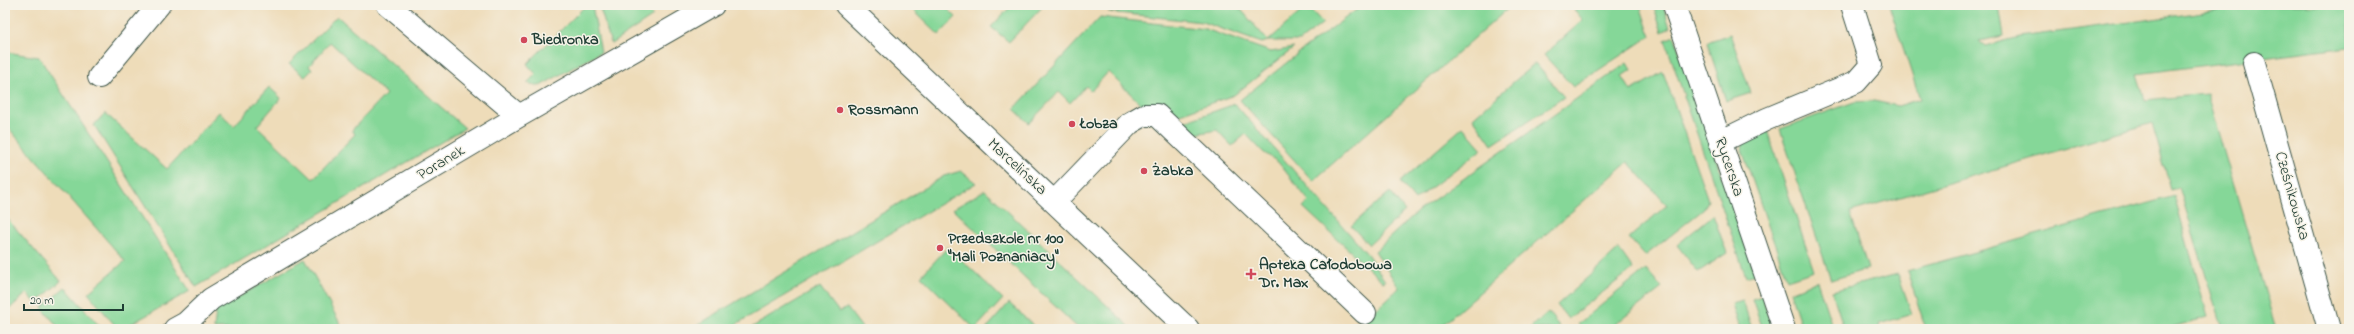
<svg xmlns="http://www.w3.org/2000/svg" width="2354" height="334" font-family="'Indie Flower',sans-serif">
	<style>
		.green { fill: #85d798; stroke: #528a66 }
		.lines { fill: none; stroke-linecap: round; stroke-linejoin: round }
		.minor-casing { stroke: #3e5548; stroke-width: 24 }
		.minor { stroke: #fff; stroke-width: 22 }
		.poi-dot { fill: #d1495b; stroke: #f7f3e8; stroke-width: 1.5 }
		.labels { text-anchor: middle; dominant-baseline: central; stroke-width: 3; stroke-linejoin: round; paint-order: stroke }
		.poi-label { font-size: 16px; font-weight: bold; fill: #1f3d34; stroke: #f7f3e8; text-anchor: start }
		.street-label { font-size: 16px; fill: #1f3d34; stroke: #f7f3e8 }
	</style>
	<rect width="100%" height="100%" fill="#f7f3e8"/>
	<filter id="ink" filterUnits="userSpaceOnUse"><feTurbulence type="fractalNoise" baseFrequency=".025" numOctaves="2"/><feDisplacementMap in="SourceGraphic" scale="8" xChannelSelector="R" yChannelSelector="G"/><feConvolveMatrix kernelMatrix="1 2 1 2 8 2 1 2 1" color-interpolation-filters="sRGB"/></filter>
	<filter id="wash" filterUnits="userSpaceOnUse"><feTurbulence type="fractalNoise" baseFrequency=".012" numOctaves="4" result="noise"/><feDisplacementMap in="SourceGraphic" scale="16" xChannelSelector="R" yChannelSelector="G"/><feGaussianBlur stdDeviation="0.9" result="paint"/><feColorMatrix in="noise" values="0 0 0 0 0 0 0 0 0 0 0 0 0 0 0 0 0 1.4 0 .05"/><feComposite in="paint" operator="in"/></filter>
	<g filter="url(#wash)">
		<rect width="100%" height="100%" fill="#eedcb9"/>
		<path class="green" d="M586 5H592L601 52 540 86 527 83 536 74 527 64Z
			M599 5H643L653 16 611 44Z
			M908 5H944L956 17 939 35Z
			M1012 5H1044L1009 42 991 27Z
			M1116 5H1237L1268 41 1307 6 1323 23 1300 41H1268L1262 43 1202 22 1108 12Z
			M1363 5H1512L1313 181 1240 100 1305 48Z
			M1570 5H1640L1650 36 1573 87 1544 55 1583 20Z
			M1653 5H1663L1670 28 1662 32Z
			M1889 5H1999L2004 36 1979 41 1985 46 2020 37 2256 5H2349V47L2137 74 2145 100 2207 94 2276 329H2222L2179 187 2171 190 2152 123 1850 212 1868 269 1831 280 1780 129 1854 102 1874 101 1898 106 1920 99Z
			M337 16 465 128 196 287 94 125 105 113 167 169 219 112 234 126 269 87 281 98 257 126 313 179 355 134 352 130 386 94 330 42 309 66 312 70 305 77 289 64Z
			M1100 17 1205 29 1271 52 1294 48 1234 95 1177 115 1163 104 1142 105 1108 72 1091 91 1086 86 1070 103 1059 92 1029 123 1014 109Z
			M1730 34 1751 93 1726 101 1707 42Z
			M1674 36 1755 274 1746 277 1665 40Z
			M5 52 39 57 190 291 122 329H118L88 293 125 261 5 124Z
			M1535 63 1564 97 1492 145 1473 118Z
			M1627 63 1631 70 1622 76 1631 91 1663 72 1708 200 1704 209 1645 256 1629 238 1667 205 1628 162 1438 329H1355L1399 288 1375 251 1418 211Z
			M1235 104 1368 255 1385 281 1383 282 1303 207 1309 201 1278 162 1263 152 1246 134 1232 146 1217 130 1190 135 1178 124Z
			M1463 127 1482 149 1415 200 1400 182Z
			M1767 130 1814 271 1787 280 1742 150 1743 144 1749 138Z
			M961 171 976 183 728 329H691L944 176Z
			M985 190 1132 329H1079L953 209Z
			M1390 192 1405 211 1369 245 1351 226Z
			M2174 196 2208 317 2165 329H1926L1907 271Z
			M1713 215 1727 253 1698 272 1677 245Z
			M5 216 61 281 36 303 27 293 5 313Z
			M948 247 1003 299 975 329 921 276Z
			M1619 249 1633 269 1568 319 1557 305Z
			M305 259 343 329H214L216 310Z
			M1646 269 1662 288 1609 329H1582L1578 324Z
			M1898 274 1912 314 1879 324 1880 329H1844L1832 291Z
			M1817 281 1833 329H1802L1790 292Z
			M65 287 102 329H60L42 308Z
			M820 287 839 312 847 308 863 329H749Z
			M1762 296 1773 329H1763L1752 299Z
			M1743 301 1752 329H1740L1732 304Z
			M1009 303 1037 329H986Z
			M1548 312 1559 326 1555 329H1529Z"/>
	</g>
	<g filter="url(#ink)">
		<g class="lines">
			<g class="minor-casing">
				<path id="minor" d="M388 5 519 116
					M846 5 1188 329
					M1674 5 1784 329
					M2254 63 2329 329
					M99 77 159 5
					M1720 142 1767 119 1856 82 1871 65 1852 5
					M1054 202 1130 123 1144 115H1157L1365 313
					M175 329 186 323 211 299 519 116 713 5"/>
			</g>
			<use href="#minor" class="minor"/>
		</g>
	</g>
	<g class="poi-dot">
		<circle cx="524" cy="40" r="4"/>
		<circle cx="840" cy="110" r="4"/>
		<circle cx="1072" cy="124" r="4"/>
		<circle cx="1144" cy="171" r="4"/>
		<circle cx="940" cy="248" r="4"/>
		<path d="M1249 268h4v4h4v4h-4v4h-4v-4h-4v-4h4z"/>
	</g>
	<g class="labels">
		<g class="poi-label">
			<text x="532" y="40">Biedronka</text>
			<text x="848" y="110">Rossmann</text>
			<text x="1080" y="124">Łobza</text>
			<text x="1152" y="171">Żabka</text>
			<text x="948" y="239">Przedszkole nr 100<tspan x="948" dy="18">"Mali Poznaniacy"</tspan></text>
			<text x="1259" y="265">Apteka Całodobowa<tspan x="1259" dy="18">Dr. Max</tspan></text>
		</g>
		<g class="street-label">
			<text transform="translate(441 163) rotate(-31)">Poranek</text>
			<text transform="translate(1017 167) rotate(43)">Marcelińska</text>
			<text transform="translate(1729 167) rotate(71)">Rycerska</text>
			<text transform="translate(2292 196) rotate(74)">Cześnikowska</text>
		</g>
	</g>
	<rect width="2354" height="334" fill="none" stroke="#f7f3e8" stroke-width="20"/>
	<path d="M24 304v6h99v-6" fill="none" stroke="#1f3d34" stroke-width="2"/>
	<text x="30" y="304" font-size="12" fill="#1f3d34" stroke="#f7f3e8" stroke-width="3" paint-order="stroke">20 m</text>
</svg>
